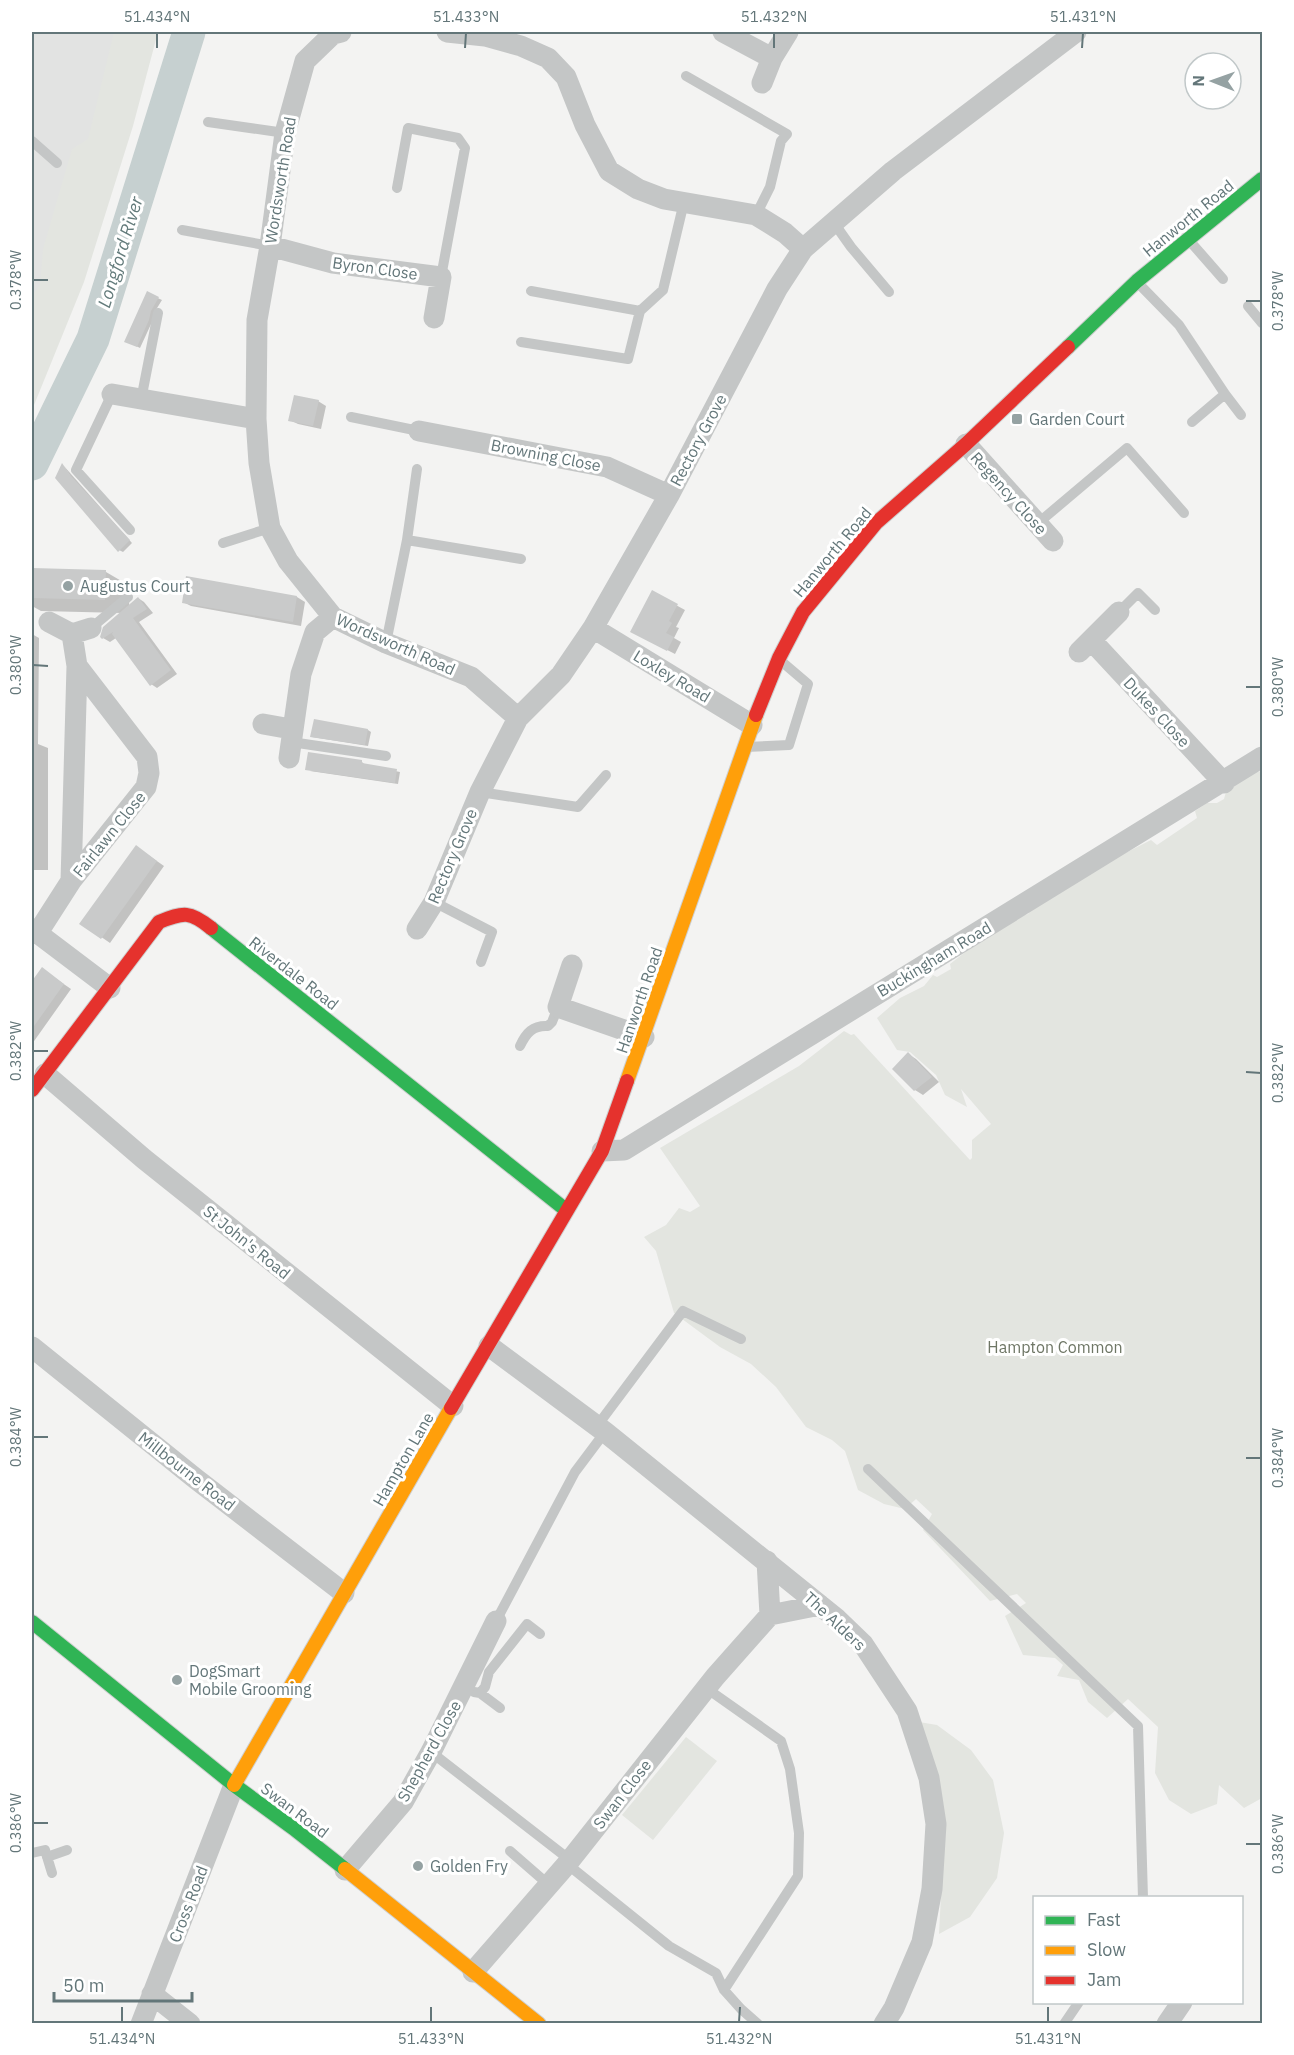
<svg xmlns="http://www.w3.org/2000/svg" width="1294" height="2055" font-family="'IBM Plex Sans',sans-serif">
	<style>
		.built { fill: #e2e3e2 }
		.green { fill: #e3e5e0 }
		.shadow { fill: #0003 }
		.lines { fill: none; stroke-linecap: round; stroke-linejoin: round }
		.river { stroke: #c6d0d0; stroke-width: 33 }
		.building { fill: #c9caca }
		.fast-casing { stroke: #cecfcf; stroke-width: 16 }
		.slow-casing { stroke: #cecfcf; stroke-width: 16 }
		.jam-casing { stroke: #cecfcf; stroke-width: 16 }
		.lane { stroke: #c4c6c6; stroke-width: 10 }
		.street { stroke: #c4c6c6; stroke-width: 21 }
		.fast { stroke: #30b455; stroke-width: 14 }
		.slow { stroke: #ff9f0a; stroke-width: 14 }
		.jam { stroke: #e5322d; stroke-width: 14 }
		.ticks { fill: none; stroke: #637679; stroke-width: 2 }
		.poi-dot { fill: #95a2a3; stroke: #fff; stroke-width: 2 }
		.labels { text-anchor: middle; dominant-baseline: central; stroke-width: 6; stroke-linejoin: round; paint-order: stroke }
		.street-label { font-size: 16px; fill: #637679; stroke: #fff }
		.poi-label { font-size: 16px; fill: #637679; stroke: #fff; text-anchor: start }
		.park-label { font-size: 16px; fill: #6e7665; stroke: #fff }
		.water-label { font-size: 18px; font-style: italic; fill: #637b7b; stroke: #fff }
		.neatline { fill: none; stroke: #637679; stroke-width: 2 }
		.ticks-label { font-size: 15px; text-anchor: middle; fill: #637679 }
	</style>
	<rect width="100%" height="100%" fill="#f3f3f2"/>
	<path class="built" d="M32 32H122L48 302 32 313Z"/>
	<path class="green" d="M114 32H158L133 126 84 282 32 410V296L40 285 43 249 72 149 88 139Z
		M1262 771V1798L1244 1808 1219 1785 1217 1804 1191 1814 1169 1800 1155 1773 1158 1727 1128 1699 1107 1718 1088 1702 1079 1680 1057 1676 1063 1665 1055 1658 1023 1655 1005 1616 1026 1603 1017 1594 990 1601 923 1530 932 1514 916 1499 905 1509 884 1504 858 1490 845 1451 832 1440 806 1427 776 1387 751 1364 720 1347 674 1313 656 1251 644 1237 666 1225 679 1208 690 1212 700 1206 660 1148 799 1066 844 1031 851 1035 854 1034 970 1160 972 1158V1140L991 1124 961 1089 967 1107 945 1095 936 1075 910 1052 897 1050 877 1018 900 998 924 986 933 975 937 977 951 969 950 964 968 950 994 922 1028 914 1040 896 1151 840 1157 845 1197 818 1195 811 1207 803H1217L1224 799 1227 788 1244 774Z
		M919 1722 937 1725 971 1750 993 1780 1004 1833 997 1878 970 1917 939 1934 945 1816Z
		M686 1737 717 1761 653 1840 622 1815Z"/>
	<path class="shadow" d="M147 293 162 300 154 313 152 322 140 348 130 343Z
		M318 401 326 406 321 429 298 424 290 420Z
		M63 465 132 543 123 552 119 550Z
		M32 570 106 572 130 586 129 606 138 598 144 602 153 613 139 622 177 674 157 688 151 684 116 638 110 642 103 638 122 613 41 611 32 606Z
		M188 578 297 597 305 602 301 626 191 606 183 602Z
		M652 592 685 610 676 627 679 628 674 638 681 642 675 654 640 636Z
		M32 634 39 638 38 744 48 748V870H32Z
		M368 730 371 732 368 746 312 737Z
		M362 762 365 765 400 772 398 784 310 771Z
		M144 852 164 866 110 943 81 923Z
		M42 969 71 989 32 1044V983Z
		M908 1054 916 1059 939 1082 923 1095 915 1090Z"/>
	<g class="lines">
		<path class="river" d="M32 464 93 339 189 32"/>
	</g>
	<path class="building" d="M147 291 159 297 151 311 149 320 137 347 124 342Z
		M294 395 319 400 313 426 288 421Z
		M62 463 70 475 130 540 118 552 55 478Z
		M32 568 106 570 105 600 32 598Z
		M186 576 297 596 293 622 182 603Z
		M652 590 678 604 669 621 672 623 666 633 674 637 667 651 630 632Z
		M138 597 147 609 133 618 171 670 150 686 112 634 113 632 102 639 100 637 103 627Z
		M314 719 368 729 365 745 310 737Z
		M308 752 362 760V763L397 769 395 783 305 770Z
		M136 845 157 861 101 939 79 924Z
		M42 967 64 984 32 1029V981Z
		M908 1052 932 1077 914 1091 892 1069Z"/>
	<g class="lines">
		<g class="fast-casing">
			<path id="fast" d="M1068 347 1137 281 1262 179
				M211 928 566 1210
				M32 1622 234 1785 293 1828 345 1869"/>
		</g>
		<g class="slow-casing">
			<path id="slow" d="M627 1081 756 715
				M234 1785 451 1408
				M345 1869 539 2024"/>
		</g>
		<g class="jam-casing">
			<path id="jam" d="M756 715 779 658 803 612 876 523 966 444 1068 347
				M32 1090 159 922C184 912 190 911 211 928
				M451 1408 602 1151 627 1081"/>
		</g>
		<path class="lane" d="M686 76 787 134 781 141 770 187 756 215
			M208 122 285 133
			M32 141 57 163
			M397 188 408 128 458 138 465 148 441 277
			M834 223 851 247 889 292
			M182 230 270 246
			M1188 239 1223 279
			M1137 282 1179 325 1225 394 1192 422
			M531 291 640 311
			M1248 306 1262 323
			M521 342 628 359 640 311 663 290 684 202
			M112 394 76 470 130 530
			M1225 394 1241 415
			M141 400 158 313
			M351 417 419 431
			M1037 524 1127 448 1184 513
			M407 540 521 559
			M223 543 270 528
			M1119 612 1138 593 1155 610
			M91 628 128 597 119 587
			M386 643 407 540 417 469
			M291 742 386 756
			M745 747 789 745 808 684 781 661
			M480 792 578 807 606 775
			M434 902 492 932 481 962
			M520 1046C526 1033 533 1025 548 1026L552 1022 558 1007
			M597 1426 683 1311 741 1339
			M868 1469 1138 1726 1143 1898
			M496 1621 575 1472 605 1432
			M706 1688 781 1741 790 1769 799 1833 798 1876 724 1990
			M474 1692 480 1693 500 1708
			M480 1693 485 1687 489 1672 527 1624 540 1634
			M431 1752 570 1860
			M510 1851 549 1885
			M32 1853 45 1850 52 1873
			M47 1857 67 1850
			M567 1864 669 1946 716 1973 724 1990 741 2009 758 2024
			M1064 2024 1079 2002"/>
		<path class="street" d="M341 32 333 34 305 61 285 133 270 246 257 320 256 419 259 463 270 528 288 561 333 617 386 643 471 677 518 718
			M447 32 485 36 521 46 548 58 566 77 585 125 609 171 638 189 664 199 756 215 785 233 803 249
			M723 32 772 58
			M762 83 772 58 788 32
			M270 246 333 263 441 277 434 318
			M112 394 256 419
			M419 431 607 467 669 495
			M966 444 1053 541
			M49 622 72 634 77 666 147 757 149 773 146 787 71 881
			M593 628 752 725
			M72 634 91 628
			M1091 640 1224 783
			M1079 652 1119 612
			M263 724 291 729
			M289 758 301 674 315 632 333 617
			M32 929 110 988
			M417 929 434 902 480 792 518 718 561 675 593 628 669 495 777 289 803 249 893 171 1076 32
			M37 934 71 881 77 666
			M572 965 558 1007 644 1037
			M45 1074 144 1159 453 1406
			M602 1151 624 1150 1262 757
			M489 1346 605 1432 837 1619 863 1644 907 1711 929 1778 936 1824 932 1889 922 1942 894 2008 884 2024
			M32 1347 196 1479 344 1593
			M770 1615 820 1605
			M345 1870 403 1802 431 1752 496 1621
			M473 1972 567 1864 715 1677 770 1615 767 1561
			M152 1994 190 2024
			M141 2024 234 1785
			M1167 2024 1182 2002"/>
		<use href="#fast" class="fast"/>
		<use href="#slow" class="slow"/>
		<use href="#jam" class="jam"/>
	</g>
	<path class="ticks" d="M157 48V33M465 48 466 33M774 48V33M1082 48 1083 33M33 280H48M1246 301H1261M33 665 48 666M1246 687H1261M33 1051H48M1246 1072 1261 1073M33 1437H48M1246 1458H1261M33 1823H48M1246 1844H1261M122 2022V2007M431 2022V2007M739 2022 740 2007M1048 2022V2007"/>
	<g class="poi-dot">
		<rect x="1011" y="413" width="12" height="12" rx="3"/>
		<circle cx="68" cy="586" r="6"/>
		<circle cx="177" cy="1680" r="6"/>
		<circle cx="418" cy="1866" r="6"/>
	</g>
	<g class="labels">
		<g class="street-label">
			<text transform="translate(280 180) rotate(-81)">Wordsworth Road</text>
			<text transform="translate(1188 218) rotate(-39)">Hanworth Road</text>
			<text transform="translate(375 268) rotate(8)">Byron Close</text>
			<text transform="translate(698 440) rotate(-62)">Rectory Grove</text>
			<text transform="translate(546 455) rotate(11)">Browning Close</text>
			<text transform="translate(1009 493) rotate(48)">Regency Close</text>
			<text transform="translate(832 552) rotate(-50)">Hanworth Road</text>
			<text transform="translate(396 644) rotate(24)">Wordsworth Road</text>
			<text transform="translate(672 676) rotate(31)">Loxley Road</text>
			<text transform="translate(1157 712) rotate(47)">Dukes Close</text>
			<text transform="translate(109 834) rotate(-51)">Fairlawn Close</text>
			<text transform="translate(452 856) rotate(-67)">Rectory Grove</text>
			<text transform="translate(934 959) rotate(-31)">Buckingham Road</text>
			<text transform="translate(294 973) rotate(38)">Riverdale Road</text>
			<text transform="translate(639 1000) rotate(-71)">Hanworth Road</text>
			<text transform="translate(247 1242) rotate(39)">St John's Road</text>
			<text transform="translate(403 1459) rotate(-60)">Hampton Lane</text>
			<text transform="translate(187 1471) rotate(38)">Millbourne Road</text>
			<text transform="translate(835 1621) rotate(43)">The Alders</text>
			<text transform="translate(429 1751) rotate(-61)">Shepherd Close</text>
			<text transform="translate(622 1794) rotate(-52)">Swan Close</text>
			<text transform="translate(295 1810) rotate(37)">Swan Road</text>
			<text transform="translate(188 1904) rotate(-69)">Cross Road</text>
		</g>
		<g class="poi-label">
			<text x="1029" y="419">Garden Court</text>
			<text x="80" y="586">Augustus Court</text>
			<text x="189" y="1671">DogSmart<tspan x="189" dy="18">Mobile Grooming</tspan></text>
			<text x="430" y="1866">Golden Fry</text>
		</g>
		<g class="park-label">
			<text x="1055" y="1347">Hampton Common</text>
		</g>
		<g class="water-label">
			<text transform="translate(120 252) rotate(-73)">Longford River</text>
		</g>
	</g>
	<rect width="1294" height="2055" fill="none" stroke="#ffffff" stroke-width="66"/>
	<rect x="1033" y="1896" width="210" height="108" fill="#ffffff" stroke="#c1c8c9" stroke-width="1.5"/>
	<rect x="1045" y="1916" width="30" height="9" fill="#30b455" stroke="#c1c8c9" stroke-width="1.5"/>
	<text x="1087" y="1926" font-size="18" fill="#637679">Fast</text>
	<rect x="1045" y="1946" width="30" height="9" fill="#ff9f0a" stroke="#c1c8c9" stroke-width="1.5"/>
	<text x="1087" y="1956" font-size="18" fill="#637679">Slow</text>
	<rect x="1045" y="1976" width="30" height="9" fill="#e5322d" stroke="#c1c8c9" stroke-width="1.5"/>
	<text x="1087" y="1986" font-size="18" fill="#637679">Jam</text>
	<g transform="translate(1213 81) rotate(271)"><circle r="28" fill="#ffffff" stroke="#c1c8c9" stroke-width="1.5"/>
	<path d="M0-4.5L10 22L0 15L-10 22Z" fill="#95a2a3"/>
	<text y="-9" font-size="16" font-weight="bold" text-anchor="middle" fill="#637679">N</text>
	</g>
	<path d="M54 1992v9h138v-9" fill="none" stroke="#637679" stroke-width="3"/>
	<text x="63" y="1992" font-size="18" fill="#637679" stroke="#ffffff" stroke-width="4.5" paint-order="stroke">50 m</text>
	<rect x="33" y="33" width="1228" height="1989" class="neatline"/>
	<g class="ticks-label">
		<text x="157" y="22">51.434°N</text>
		<text x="466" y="22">51.433°N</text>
		<text x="774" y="22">51.432°N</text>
		<text x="1083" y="22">51.431°N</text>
		<text transform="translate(16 280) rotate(-90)" y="5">0.378°W</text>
		<text transform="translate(1278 301) rotate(-90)" y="5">0.378°W</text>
		<text transform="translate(16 665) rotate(-90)" y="5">0.380°W</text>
		<text transform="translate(1278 687) rotate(-90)" y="5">0.380°W</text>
		<text transform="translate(16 1051) rotate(-90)" y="5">0.382°W</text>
		<text transform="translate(1278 1073) rotate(-90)" y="5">0.382°W</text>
		<text transform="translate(16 1437) rotate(-90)" y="5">0.384°W</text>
		<text transform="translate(1278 1458) rotate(-90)" y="5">0.384°W</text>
		<text transform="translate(16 1823) rotate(-90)" y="5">0.386°W</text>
		<text transform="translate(1278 1844) rotate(-90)" y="5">0.386°W</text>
		<text x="122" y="2044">51.434°N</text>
		<text x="431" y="2044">51.433°N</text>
		<text x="739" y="2044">51.432°N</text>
		<text x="1048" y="2044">51.431°N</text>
	</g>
</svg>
